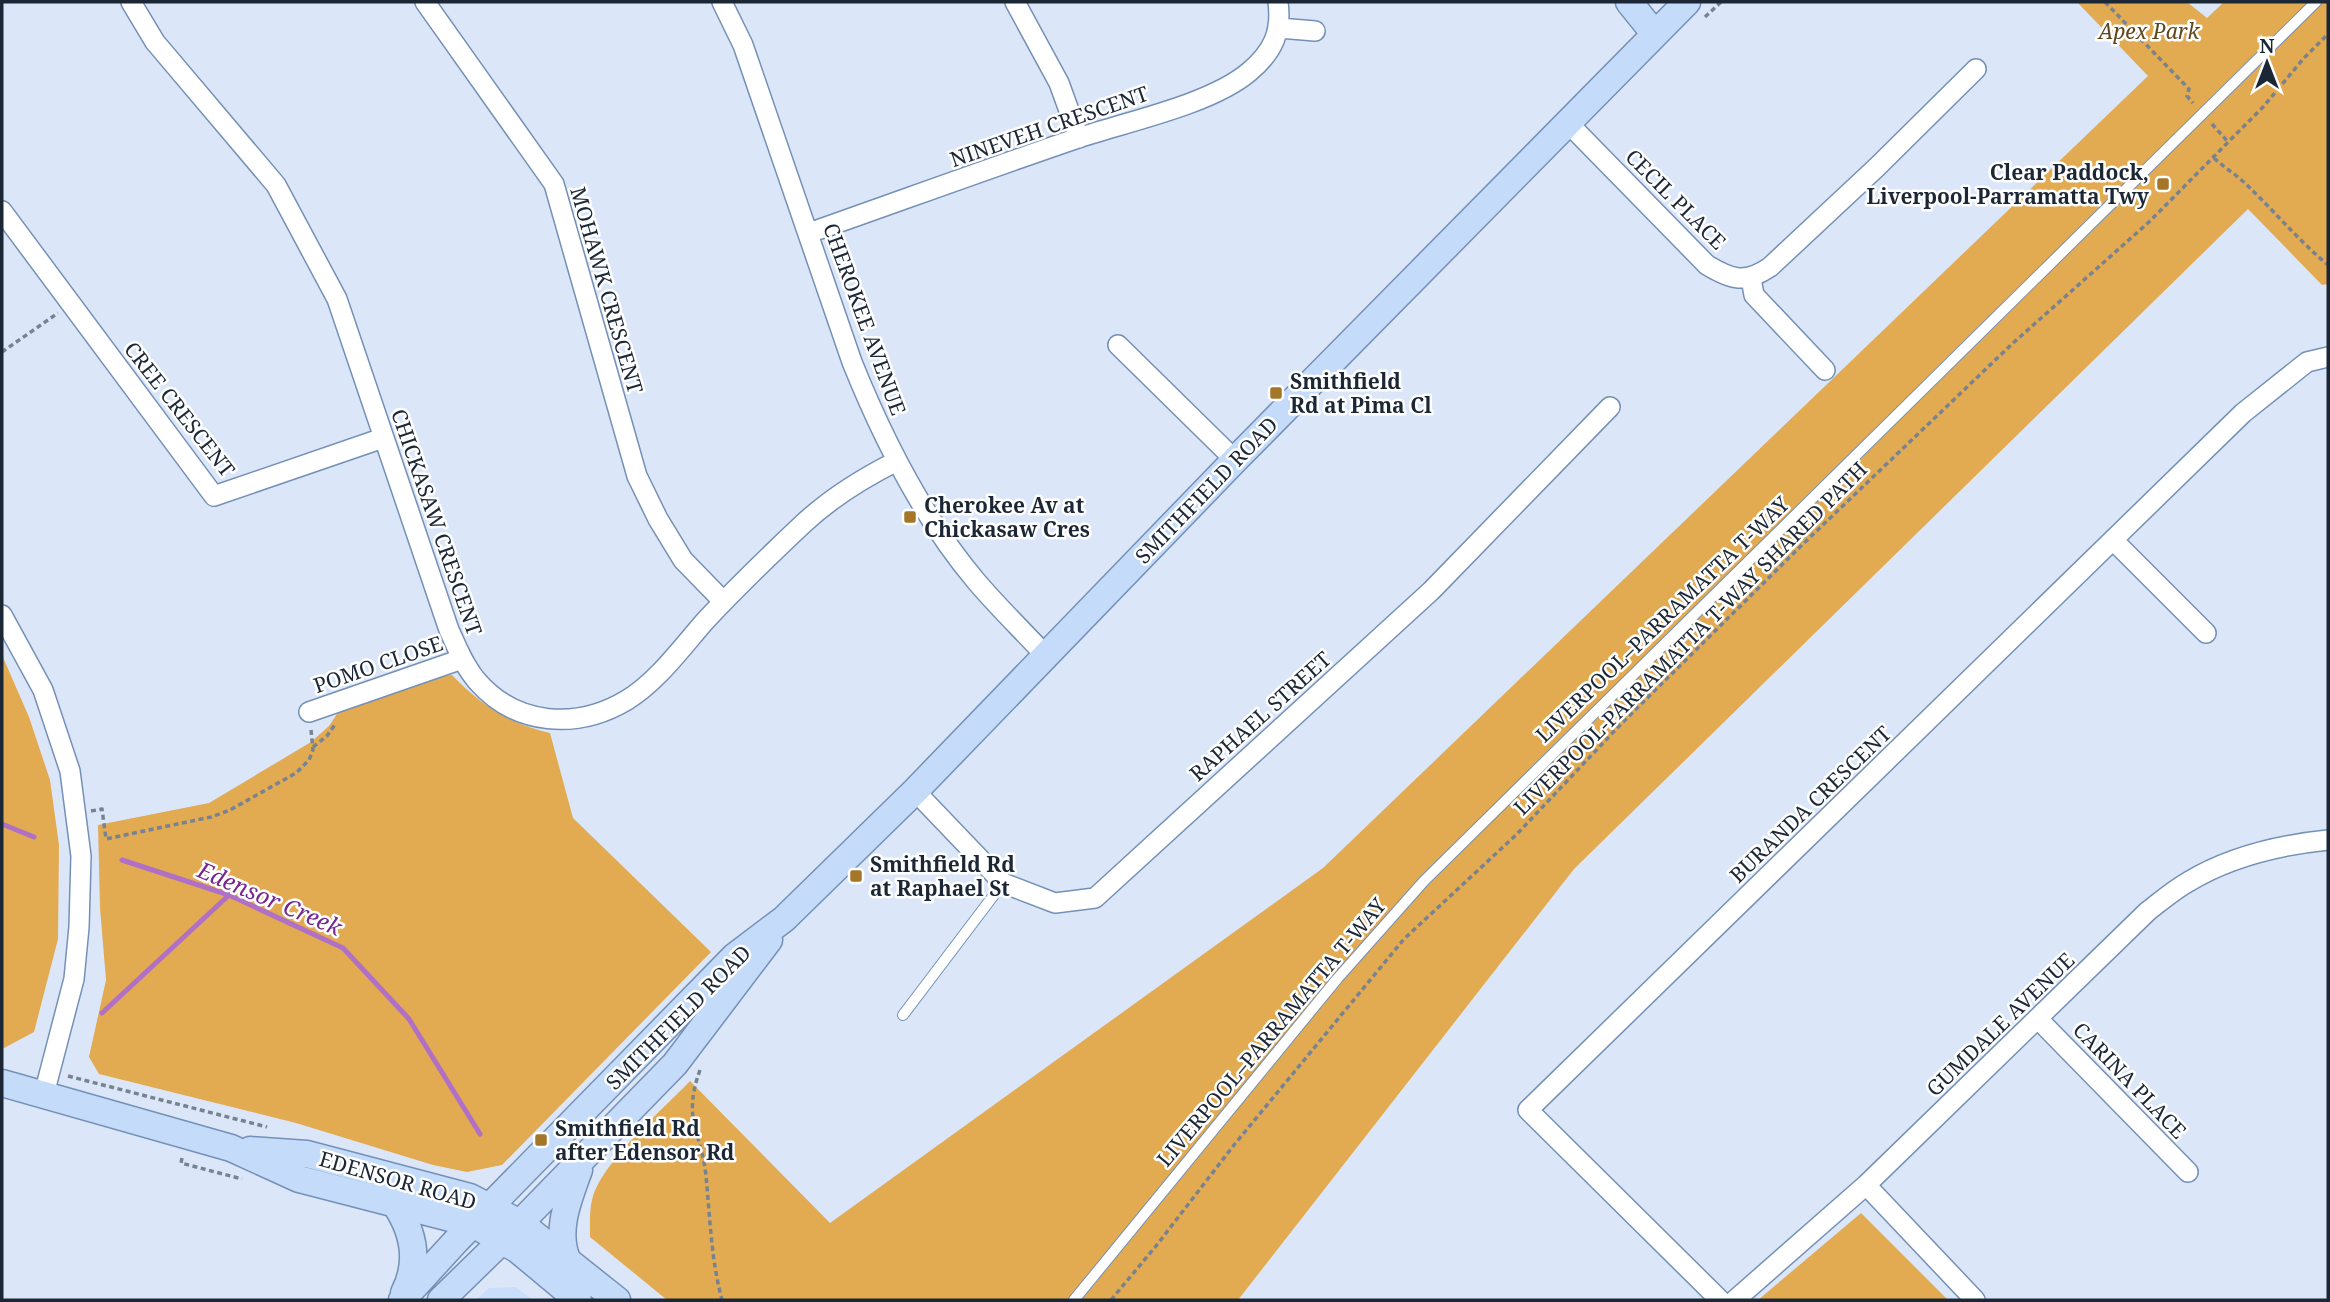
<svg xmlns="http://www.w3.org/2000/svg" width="2330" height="1302" font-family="'Noto Serif',serif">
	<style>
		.built { fill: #c9defa }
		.green { fill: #e2aa51 }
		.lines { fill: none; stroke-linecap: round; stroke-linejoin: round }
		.stream { stroke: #af70c6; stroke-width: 5 }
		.lane-casing { stroke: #7590b6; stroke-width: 12 }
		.street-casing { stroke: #7590b6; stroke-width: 22 }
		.secondary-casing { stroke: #7590b6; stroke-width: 29 }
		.path { stroke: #778393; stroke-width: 3.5; stroke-dasharray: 5 3.5; stroke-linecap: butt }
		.lane { stroke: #fff; stroke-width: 10 }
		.street { stroke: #fff; stroke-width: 19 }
		.secondary { stroke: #c4dbf9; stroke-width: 26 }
		.poi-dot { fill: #a37628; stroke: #fff; stroke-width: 2.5 }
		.labels { text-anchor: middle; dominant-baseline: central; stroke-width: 5; stroke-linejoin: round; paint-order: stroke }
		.park-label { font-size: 21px; font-style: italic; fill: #60461b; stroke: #fff }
		.street-label { font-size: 21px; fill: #1c2736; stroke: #fff }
		.poi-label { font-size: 21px; font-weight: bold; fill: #1c2736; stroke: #fff; text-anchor: start }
		.water-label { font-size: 23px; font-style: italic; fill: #76278e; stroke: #fff }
	</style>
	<rect width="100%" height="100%" fill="#dbe7f8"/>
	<path class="built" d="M516 1287 533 1300H476L489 1288Z"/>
	<path class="green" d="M2077 2H2187L2207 18 2224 2H2328V284L2322 285 2248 209 1574 869 1238 1300H667L590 1237C590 1223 589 1207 594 1193 608 1157 662 1110 690 1081L830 1223 1323 868 2148 76Z
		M2 655 29 717 50 780 59 845 58 939 34 1032 4 1048 2 1047Z
		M452 675C482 706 508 723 550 733L573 818 711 952 502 1165 467 1172 433 1165 296 1123 99 1074 89 1057 106 980 100 908 98 825 209 803 311 742 329 726 341 708 442 676Z
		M1861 1213 1948 1300H1758Z"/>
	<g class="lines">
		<path class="stream" d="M2 824 34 837
			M122 860 229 895 343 948 409 1019 480 1134
			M102 1013 229 895"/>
		<g class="lane-casing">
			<path id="lane" d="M903 1015 1003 883
				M1074 1300 1337 979 1424 881 2316 2"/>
		</g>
		<g class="street-casing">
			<path id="street" d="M131 2 155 42 276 185 337 299 449 630C457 647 464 666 477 681 516 726 577 730 627 700 658 681 682 647 706 620 737 587 771 554 804 523 832 497 863 478 897 461
				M425 2 554 184 637 476 658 519 683 560 723 601
				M722 2 743 45 852 362C883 439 922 517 976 581 998 607 1022 630 1045 655
				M1015 2 1059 83 1079 138
				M1279 28 1315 31
				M1568 123 1707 265C1732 280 1745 284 1770 267L1877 167 1976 69
				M2 211 214 496 383 438
				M809 233C900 201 990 168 1081 137 1130 121 1211 104 1249 72 1273 52 1282 32 1278 2
				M1751 278 1754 295 1825 370
				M1118 345 1235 460
				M2114 541 2206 633
				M2 615 43 690 70 771 81 856 79 927 74 979 44 1094
				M309 712 462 659
				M915 791 1003 883 1055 903 1095 898 1431 591 1610 407
				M2038 1019 2188 1172
				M1866 1185 1975 1300
				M1720 1300 1528 1110 2243 413 2307 362 2328 357
				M1735 1300 1866 1185 2148 911C2161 901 2174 890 2188 882 2231 856 2279 845 2328 840"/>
		</g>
		<g class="secondary-casing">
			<path id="secondary" d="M1629 2 1654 33
				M2 1083 231 1148 299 1179 473 1224 518 1250 578 1300
				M250 1150 307 1154 470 1197 520 1223 617 1300
				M395 1204C414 1232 420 1262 404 1293
				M567 1259C555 1230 569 1198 579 1170
				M402 1300 456 1241 735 956 784 919 915 791 1235 460 1687 2
				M441 1300 520 1223 675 1064 769 940"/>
		</g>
		<path class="path" d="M2105 2 2189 89 2187 96 2193 103
			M1705 17 1721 2
			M2212 124 2228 142
			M2214 158C2225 168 2238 176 2248 186 2275 212 2299 241 2328 265
			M2 352 58 313
			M313 747 327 736 336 723
			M91 811 102 809 106 839 211 817 230 810 296 773 309 760 313 750 311 730
			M700 1070C682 1120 701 1130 706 1176 710 1217 711 1259 722 1300
			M68 1076 267 1127
			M182 1158 181 1163 242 1179
			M1111 1300 1156 1246 1234 1145 1404 939 1516 835 1622 723 1803 544 2012 344 2149 222 2263 107 2304 58 2328 34"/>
		<use href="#lane" class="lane"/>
		<use href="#street" class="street"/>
		<use href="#secondary" class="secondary"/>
	</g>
	<g class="poi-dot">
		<rect x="2156" y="177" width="14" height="14" rx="3.5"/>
		<rect x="1269" y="386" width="14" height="14" rx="3.5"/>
		<rect x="903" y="510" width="14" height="14" rx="3.5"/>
		<rect x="849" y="869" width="14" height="14" rx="3.5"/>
		<rect x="534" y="1133" width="14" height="14" rx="3.5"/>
	</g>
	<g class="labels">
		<g class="park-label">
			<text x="2149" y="31">Apex Park</text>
		</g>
		<g class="street-label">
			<text transform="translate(1049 126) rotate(-19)">NINEVEH CRESCENT</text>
			<text transform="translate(1676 199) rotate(45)">CECIL PLACE</text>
			<text transform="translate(607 290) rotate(74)">MOHAWK CRESCENT</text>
			<text transform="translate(865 319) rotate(70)">CHEROKEE AVENUE</text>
			<text transform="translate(180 409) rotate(52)">CREE CRESCENT</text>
			<text transform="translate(1206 490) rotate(-46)">SMITHFIELD ROAD</text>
			<text transform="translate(437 522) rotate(71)">CHICKASAW CRESCENT</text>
			<text transform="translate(1662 619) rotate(-44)">LIVERPOOL–PARRAMATTA T-WAY</text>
			<text transform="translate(1690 638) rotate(-45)">LIVERPOOL-PARRAMATTA T-WAY SHARED PATH</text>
			<text transform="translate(378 664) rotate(-19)">POMO CLOSE</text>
			<text transform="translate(1260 716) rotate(-42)">RAPHAEL STREET</text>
			<text transform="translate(1810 804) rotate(-44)">BURANDA CRESCENT</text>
			<text transform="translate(678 1017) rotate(-45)">SMITHFIELD ROAD</text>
			<text transform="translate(2000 1024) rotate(-44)">GUMDALE AVENUE</text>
			<text transform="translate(1271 1032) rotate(-50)">LIVERPOOL–PARRAMATTA T-WAY</text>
			<text transform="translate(2130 1080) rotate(46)">CARINA PLACE</text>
			<text transform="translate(398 1180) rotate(16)">EDENSOR ROAD</text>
		</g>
		<g class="poi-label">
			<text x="2149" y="172" text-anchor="end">Clear Paddock,<tspan x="2149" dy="24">Liverpool-Parramatta Twy</tspan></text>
			<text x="1290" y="381">Smithfield<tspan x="1290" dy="24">Rd at Pima Cl</tspan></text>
			<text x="924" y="505">Cherokee Av at<tspan x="924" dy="24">Chickasaw Cres</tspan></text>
			<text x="870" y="864">Smithfield Rd<tspan x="870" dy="24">at Raphael St</tspan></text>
			<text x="555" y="1128">Smithfield Rd<tspan x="555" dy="24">after Edensor Rd</tspan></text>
		</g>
		<g class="water-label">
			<text transform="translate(270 898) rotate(23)">Edensor Creek</text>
		</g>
	</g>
	<rect width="2330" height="1302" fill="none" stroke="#1c2736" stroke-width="7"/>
	<g transform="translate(2267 63)" stroke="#ffffff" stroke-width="5" paint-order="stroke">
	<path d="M0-5L12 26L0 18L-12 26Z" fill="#1c2736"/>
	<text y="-10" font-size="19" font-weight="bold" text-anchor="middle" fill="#1c2736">N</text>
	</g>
</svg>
